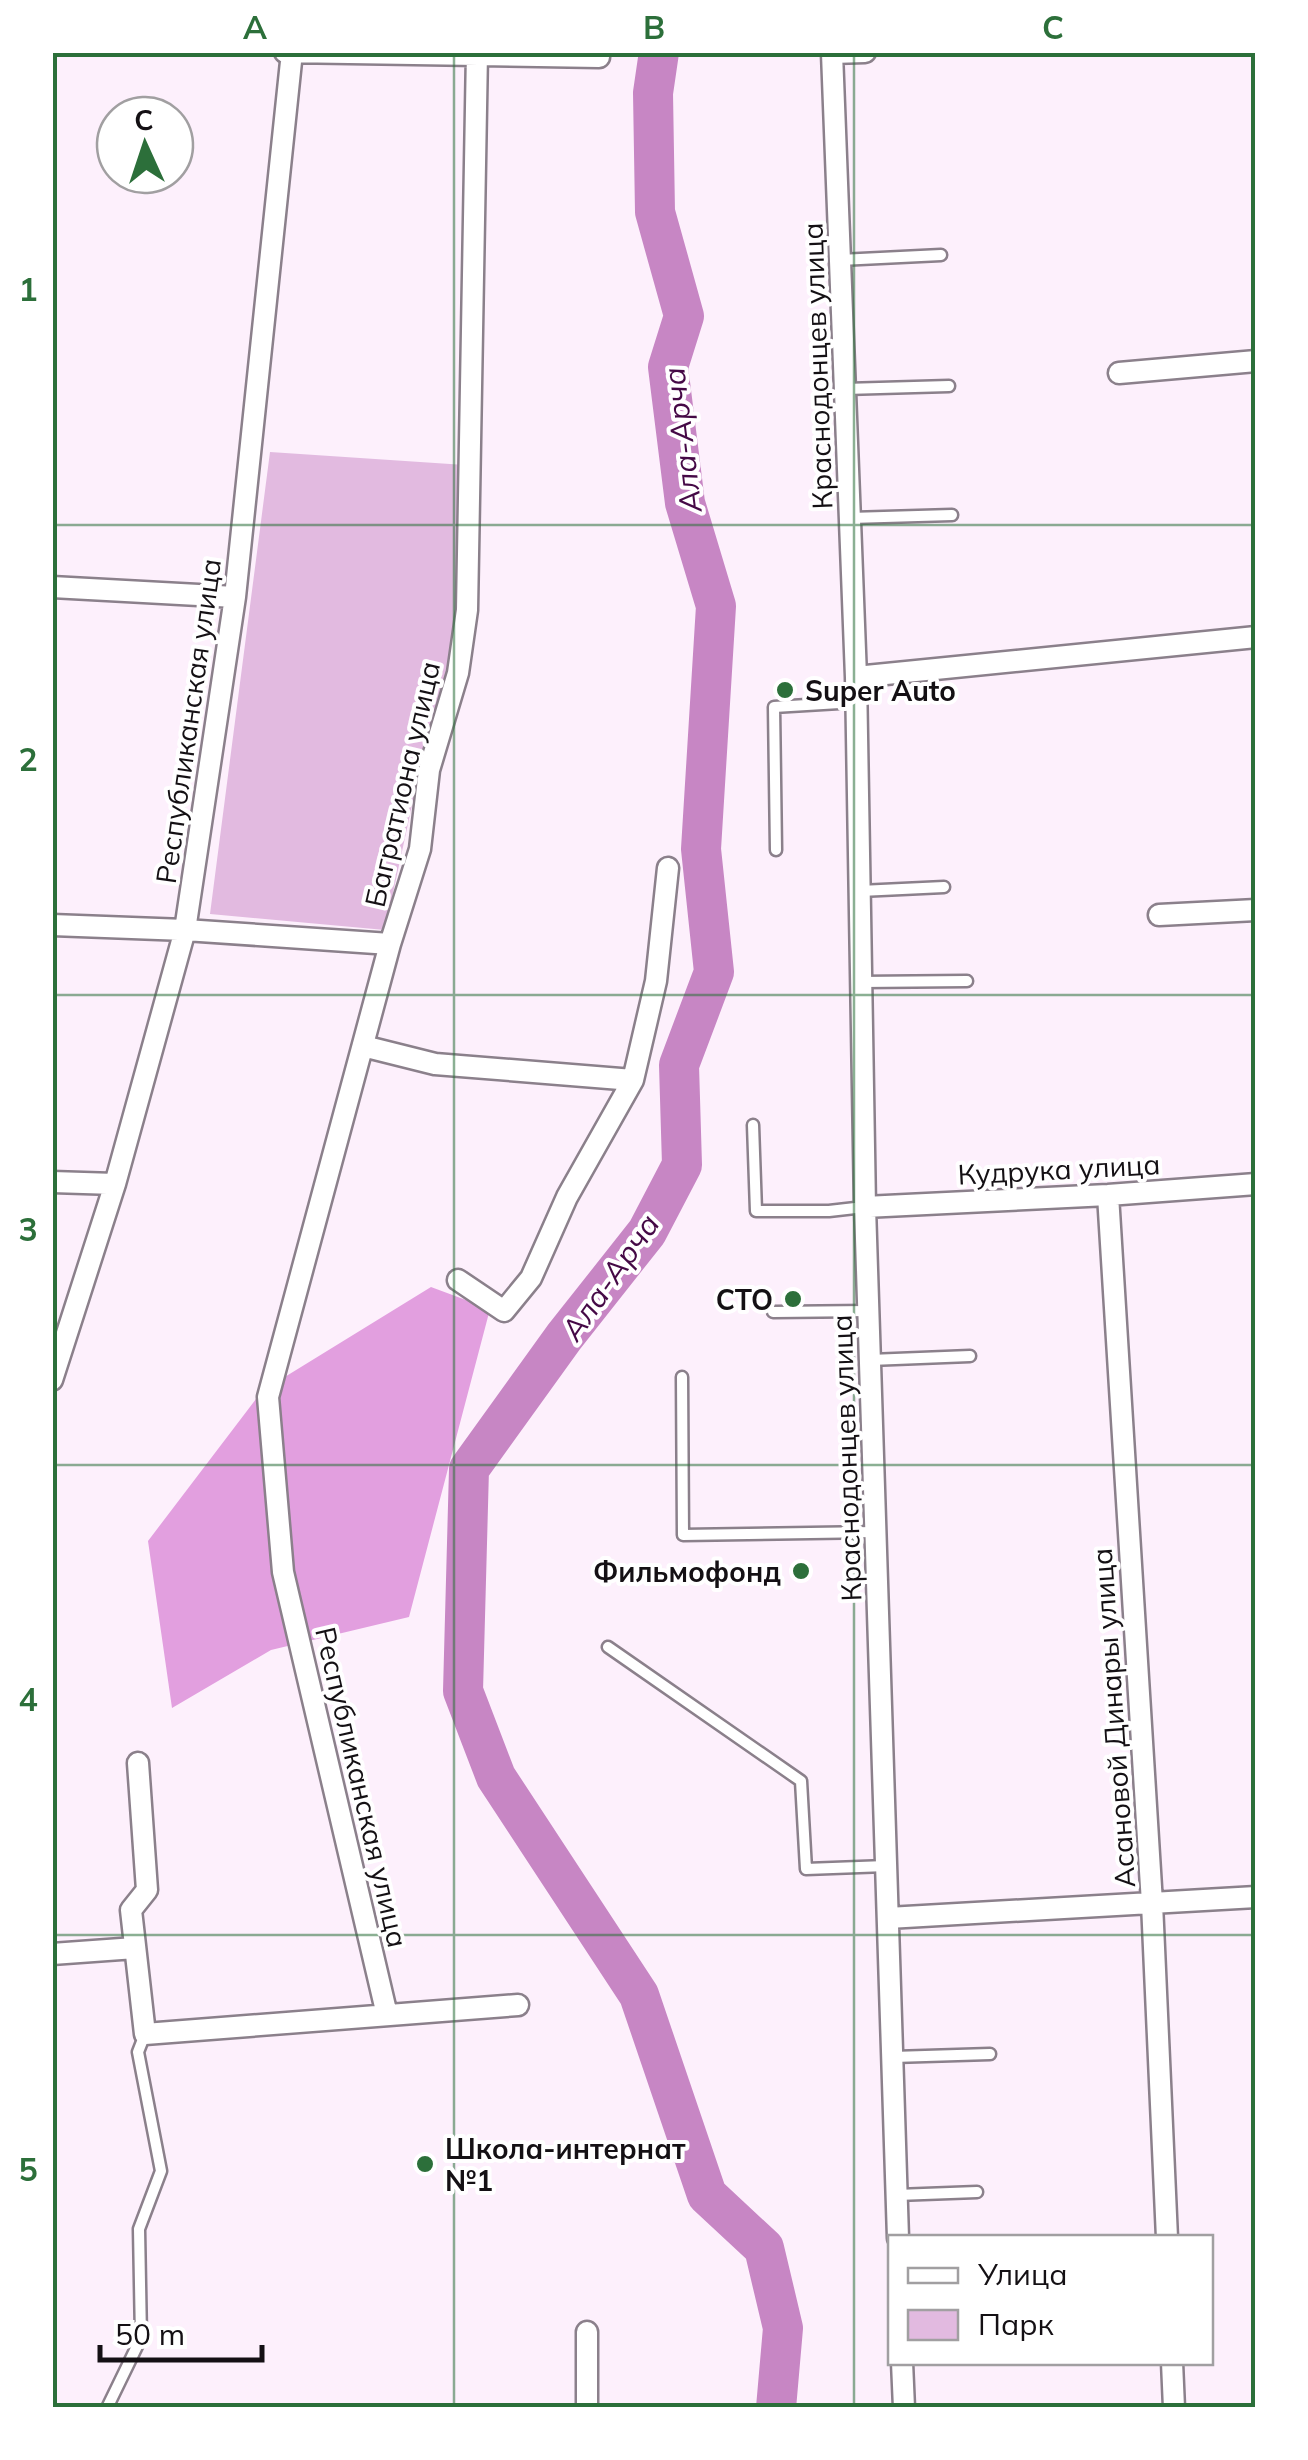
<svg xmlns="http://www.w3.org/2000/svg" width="1308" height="2460" font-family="Mulish,sans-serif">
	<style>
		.green { fill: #e2bae0 }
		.forest { fill: #e29fdf }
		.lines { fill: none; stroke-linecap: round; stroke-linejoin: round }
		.river { stroke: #c786c4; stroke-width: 40 }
		.lane-casing { stroke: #8b808b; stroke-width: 15 }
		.street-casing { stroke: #8b808b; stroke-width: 25 }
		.lane { stroke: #fff; stroke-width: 10 }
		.street { stroke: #fff; stroke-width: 20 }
		.grid { fill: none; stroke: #2c6f3a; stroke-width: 2.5; stroke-opacity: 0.55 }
		.poi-dot { fill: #2c6f3a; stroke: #fff; stroke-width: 4 }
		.labels { text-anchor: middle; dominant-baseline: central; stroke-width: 8; stroke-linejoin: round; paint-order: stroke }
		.street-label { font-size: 28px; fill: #141014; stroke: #fff }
		.poi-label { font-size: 28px; font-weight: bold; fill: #141014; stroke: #fff; text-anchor: start }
		.water-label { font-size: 30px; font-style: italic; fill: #450946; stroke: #fff }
		.neatline { fill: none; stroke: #2c6f3a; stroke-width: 4 }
		.grid-label { font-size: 32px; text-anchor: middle; font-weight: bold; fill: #2c6f3a }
	</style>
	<rect width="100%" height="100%" fill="#fdf0fc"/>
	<path class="green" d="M270 452 465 465 458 630 424 750 385 930 210 914Z"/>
	<path class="forest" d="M431 1287 490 1309 409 1617 271 1650 172 1708 148 1541 262 1391Z"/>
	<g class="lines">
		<path class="river" d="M659 52 653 93 655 212 684 316 668 367 685 503 716 606 701 849 714 972 679 1065 682 1165 647 1232 564 1337 469 1469 463 1691 496 1777 639 1995 707 2195 764 2248 783 2328 776 2408"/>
		<g class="lane-casing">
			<path id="lane" d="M840 260 941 255
				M845 389 949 386
				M850 518 952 515
				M776 850 774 707 856 702
				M860 891 944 887
				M861 982 967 981
				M753 1125 756 1211H829L864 1207
				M773 1312 868 1311
				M870 1360 970 1356
				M682 1377 683 1535 875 1532
				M608 1647 801 1781 806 1869 886 1866
				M893 2057 990 2054
				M897 2195 977 2192
				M107 2408 141 2338 139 2229 161 2171 138 2052 145 2034"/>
		</g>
		<g class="street-casing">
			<path id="street" d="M285 52 599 57
				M865 52 832 53 856 677 865 1207 898 2238
				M1119 373 1256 361
				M52 587 235 597
				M856 677 1256 637
				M1159 915 1256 910
				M52 925 185 930 390 944
				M363 1046 435 1064 633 1080
				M52 1182 115 1184
				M1108 1195 1152 1903 1167 2238
				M865 1207 1108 1195 1256 1184
				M458 1280 504 1311 531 1278 567 1197 633 1080 656 981 668 868
				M52 1380 115 1184 185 930 235 597 292 52
				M138 1763 147 1890 131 1910 145 2034 518 2005
				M888 1918 1256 1897
				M52 1954 135 1948
				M387 2015 283 1572 268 1397 390 944 420 849 429 770 458 673 467 610 477 52
				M902 2362 904 2408
				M1172 2362 1174 2408
				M587 2408V2332"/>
		</g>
		<use href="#lane" class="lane"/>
		<use href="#street" class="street"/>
	</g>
	<path class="grid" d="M454 52V2408M854 52V2408M52 525H1256M52 995H1256M52 1465H1256M52 1935H1256"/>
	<g class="poi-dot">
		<circle cx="785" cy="690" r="10"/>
		<circle cx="793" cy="1299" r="10"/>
		<circle cx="801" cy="1571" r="10"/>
		<circle cx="425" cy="2164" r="10"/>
	</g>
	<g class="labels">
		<g class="street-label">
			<text transform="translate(817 366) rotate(-92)">Краснодонцев улица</text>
			<text transform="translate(188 721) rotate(-82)">Республиканская улица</text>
			<text transform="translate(402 784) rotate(-77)">Багратиона улица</text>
			<text transform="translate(1059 1169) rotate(-3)">Кудрука улица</text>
			<text transform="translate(846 1458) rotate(-92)">Краснодонцев улица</text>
			<text transform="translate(1113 1718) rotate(-94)">Асановой Динары улица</text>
			<text transform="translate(362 1787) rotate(77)">Республиканская улица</text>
		</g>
		<g class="poi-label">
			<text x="805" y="690">Super Auto</text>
			<text x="773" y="1299" text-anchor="end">СТО</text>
			<text x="781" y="1571" text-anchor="end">Фильмофонд</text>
			<text x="445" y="2148">Школа-интернат<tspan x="445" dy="32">№1</tspan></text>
		</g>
		<g class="water-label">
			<text transform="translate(682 440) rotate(-97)">Ала-Арча</text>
			<text transform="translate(610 1277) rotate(-55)">Ала-Арча</text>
		</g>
	</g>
	<rect width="1308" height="2460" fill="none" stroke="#ffffff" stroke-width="110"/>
	<rect x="888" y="2235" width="325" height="130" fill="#ffffff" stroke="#a19fa1" stroke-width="2.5"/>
	<rect x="908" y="2268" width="50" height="15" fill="#ffffff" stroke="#a19fa1" stroke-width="2.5"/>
	<text x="978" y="2285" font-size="30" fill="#141014">Улица</text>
	<rect x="908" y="2310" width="50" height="30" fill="#e2bae0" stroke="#a19fa1" stroke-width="2.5"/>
	<text x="978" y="2335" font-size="30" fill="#141014">Парк</text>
	<g transform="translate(145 145) rotate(357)"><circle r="48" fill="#ffffff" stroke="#a19fa1" stroke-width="2.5"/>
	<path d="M0-8L18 38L0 25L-18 38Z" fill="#2c6f3a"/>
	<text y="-15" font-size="28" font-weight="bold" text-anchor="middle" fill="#141014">С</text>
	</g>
	<path d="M100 2345v15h162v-15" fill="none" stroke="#141014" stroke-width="5"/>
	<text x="115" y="2345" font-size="30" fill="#141014" stroke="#ffffff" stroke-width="8" paint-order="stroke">50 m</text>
	<rect x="55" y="55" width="1198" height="2350" class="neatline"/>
	<g class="grid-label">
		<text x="255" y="39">A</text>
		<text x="654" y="39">B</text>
		<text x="1053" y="39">C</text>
		<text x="28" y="301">1</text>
		<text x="28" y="771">2</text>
		<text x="28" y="1241">3</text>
		<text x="28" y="1711">4</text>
		<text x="28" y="2181">5</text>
	</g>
</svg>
